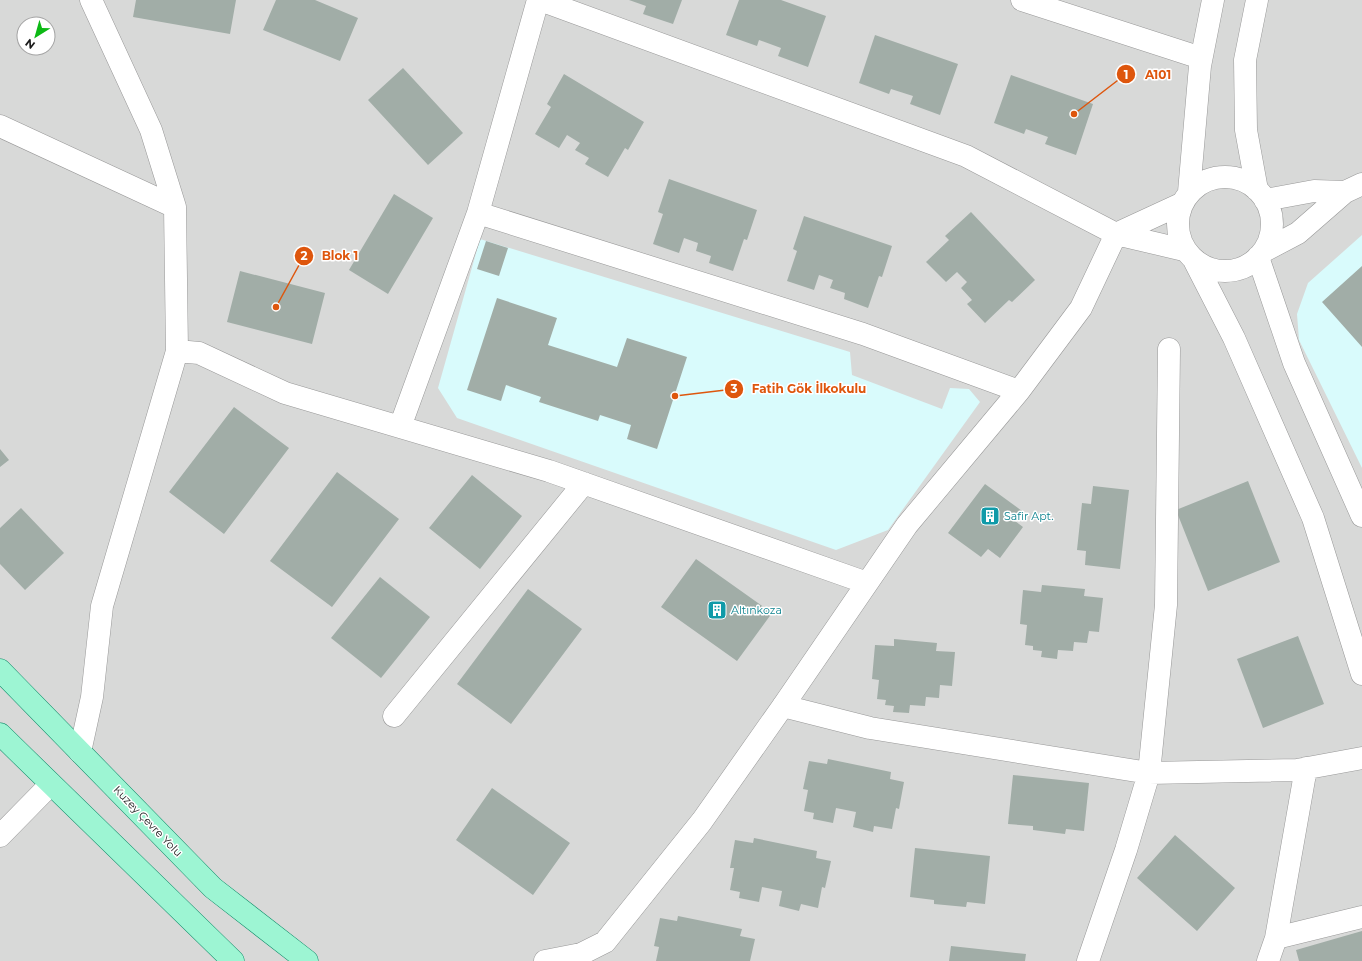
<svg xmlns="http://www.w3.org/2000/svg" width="1362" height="961" font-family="Montserrat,sans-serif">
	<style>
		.residential { fill: #d8d9d8; fill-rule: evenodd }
		.education { fill: #d9fbfc }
		.building { fill: #a1ada7 }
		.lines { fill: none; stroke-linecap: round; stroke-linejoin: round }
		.minor-casing { stroke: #989898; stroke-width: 23 }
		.major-casing { stroke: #098965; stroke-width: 23 }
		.minor { stroke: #fff; stroke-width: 22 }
		.major { stroke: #9df5d3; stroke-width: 22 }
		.labels { text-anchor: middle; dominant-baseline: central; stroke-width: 3; stroke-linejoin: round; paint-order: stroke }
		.culture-label { font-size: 11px; fill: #0d838f; stroke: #fff; text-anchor: start }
		.street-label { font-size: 11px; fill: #1b1b1b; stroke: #fff }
		.leader { fill: none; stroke: #de560d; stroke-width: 1.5 }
		.callout-dot { fill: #de560d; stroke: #fff; stroke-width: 1.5 }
		.mark-label { font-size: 12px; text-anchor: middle; font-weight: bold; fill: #fff }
		.callout-label { font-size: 12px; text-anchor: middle; font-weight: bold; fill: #de560d; stroke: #fff; stroke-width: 3; stroke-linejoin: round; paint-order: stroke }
	</style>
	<rect width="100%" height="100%" fill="#e1ece9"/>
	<path class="residential" d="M0 0H1362V961H0ZM24 24H48V48H24Z"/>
	<path class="education" d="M1362 235V468L1299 340 1297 314 1308 283Z
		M480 239 850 352 852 375 942 409 950 388 969 389 980 402 888 530 836 550 457 418 438 388Z"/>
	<path class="building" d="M136 0H236L230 34 133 17Z
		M276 0H315L358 18 340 61 263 30Z
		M629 0H682L673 24 643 14 646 6Z
		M739 0H781L826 16 808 67 778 56 781 48 759 40 757 46 726 35Z
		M875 35 958 64 940 115 910 104 913 96 891 89 889 94 859 83Z
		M403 68 463 133 428 165 368 100Z
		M564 74 644 122 628 150 625 148 608 177 585 164 589 158 575 150 580 143 567 135 559 148 535 134 551 107 547 104Z
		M1011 75 1093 104 1076 155 1045 144 1048 137 1026 129 1024 134 994 123Z
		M669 179 757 210 747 240 744 239 733 271 709 263 711 256 696 251 698 243 684 238 679 253 653 244 663 214 658 212Z
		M394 194 433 218 388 294 349 270Z
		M971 212 1035 280 1012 302 1009 300 985 323 967 304 972 300 961 288 967 282 957 272 946 282 926 262 949 240 945 236Z
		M804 216 892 246 882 277 879 276 868 308 844 299 845 293 830 288 833 280 819 275 814 290 787 281 797 251 793 249Z
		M486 241 508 248 499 276 477 269Z
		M1362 266V347L1322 302Z
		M240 271 325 293 312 344 227 322Z
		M497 298 557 318 548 345 617 367 627 338 687 357 657 449 627 439 631 425 600 415 598 421 539 402 541 397 506 385 501 401 467 390Z
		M234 407 289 448 224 534 169 492Z
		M0 449 9 460 0 467Z
		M337 472 399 519 332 607 270 561Z
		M472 475 522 516 480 569 429 528Z
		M1248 481 1280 562 1208 591 1176 510Z
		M985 484 1022 511 1015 521 1023 527 1000 558 988 549 981 557 948 533Z
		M1093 486 1129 490 1120 569 1085 565 1086 551 1077 550 1082 503 1091 504Z
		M21 508 64 553 25 590 0 564V528Z
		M696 559 772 613 737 661 661 607Z
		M380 577 430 617 381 678 331 638Z
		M1042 585 1085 589 1084 596 1103 598 1099 632 1089 631 1087 643 1074 642 1073 651 1058 650 1057 659 1041 657 1042 651 1033 650V646L1025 645 1027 625 1020 624 1023 590 1041 592Z
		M528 589 582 629 511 724 457 684Z
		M1298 636 1324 704 1263 728 1237 659Z
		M894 639 937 643 936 651 955 652 952 686 940 685 939 698 926 697 925 706 910 705 909 713 893 712 894 706 885 705 886 700 877 699 879 680 872 679 875 645 894 646Z
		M828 759 891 772 890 779 904 782 899 809 896 808 892 829 874 826 873 832 853 827 856 812 836 808 833 823 813 819 814 813 804 811 808 790 803 789 809 761 827 764Z
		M1013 775 1089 783 1084 831 1066 829 1065 834 1033 830V826L1008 824Z
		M492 788 570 843 533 895 456 840Z
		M1175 835 1235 888 1197 931 1137 878Z
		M754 838 817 851 816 858 831 861 825 888 822 887 818 908 801 904 799 911 779 906 782 891 762 887 759 902 739 898 740 892 730 890 734 868H730L735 840 753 843Z
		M915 848 990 856 985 904 967 902 966 907 934 904V900L910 897Z
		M678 916 742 929 740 936 755 939 750 961H656L659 947 654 946 660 918 677 921Z
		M1362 931V961H1299L1296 950Z
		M951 946 1026 954 1025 961H949Z"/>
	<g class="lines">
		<g class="minor-casing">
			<path id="minor" d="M540 0 966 156 1116 234 1184 250
				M1022 0 1201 58
				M0 126 175 207
				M1178 224a47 47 0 1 1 94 0a47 47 0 1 1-94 0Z
				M1257 190 1246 130 1245 60 1257 0
				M1189 192 1200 66 1213 0
				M1345 192 1362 184
				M478 213 863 334 1019 391
				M1264 251 1298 233 1345 192 1314 191 1265 200
				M1258 257 1294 363 1362 516
				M1195 262 1234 338 1313 518 1362 674
				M177 351 199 353 285 393 549 471 867 583
				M400 427 478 213 538 0
				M783 706 870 728 1149 773 1297 770 1362 758
				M394 716 584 483
				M80 752 92 697 102 606 177 351 175 207 151 130 91 0
				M0 836 51 784
				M1276 938 1362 917
				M545 961 581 954 605 942 702 821 783 706 907 525 1019 391 1081 308 1116 234 1181 204
				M1088 961 1126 850 1149 773 1166 605 1169 349
				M1268 961 1276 938 1306 768"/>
		</g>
		<g class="major-casing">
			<path id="major" d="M0 670 213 888 307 961
				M0 734 233 961"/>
		</g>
		<use href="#minor" class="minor"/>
		<use href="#major" class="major"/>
	</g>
	<defs>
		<g id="building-square" transform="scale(1)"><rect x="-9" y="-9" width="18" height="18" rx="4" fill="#0f9aa8" stroke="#fff"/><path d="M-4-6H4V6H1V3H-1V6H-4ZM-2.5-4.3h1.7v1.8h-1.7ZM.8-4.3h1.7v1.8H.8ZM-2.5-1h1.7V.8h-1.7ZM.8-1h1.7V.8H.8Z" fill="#fff"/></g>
	</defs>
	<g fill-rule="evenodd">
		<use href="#building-square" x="990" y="516"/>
		<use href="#building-square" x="717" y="610"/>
	</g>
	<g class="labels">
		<g class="culture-label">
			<text x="1004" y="516">Safir Apt.</text>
			<text x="731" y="610">Altınkoza</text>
		</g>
		<g class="street-label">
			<text transform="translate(148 821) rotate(46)">Kuzey Çevre Yolu</text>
		</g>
	</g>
	<path class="leader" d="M1074 114L1126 74M276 307L304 256M675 396L734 389"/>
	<g class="callout-dot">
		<circle cx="1074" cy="114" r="4"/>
		<circle cx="276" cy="307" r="4"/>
		<circle cx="675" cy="396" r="4"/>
		<circle cx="1126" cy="74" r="10"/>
		<circle cx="304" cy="256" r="10"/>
		<circle cx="734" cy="389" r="10"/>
	</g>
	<g class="mark-label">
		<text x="1126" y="79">1</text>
		<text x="304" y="260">2</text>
		<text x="734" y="393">3</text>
	</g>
	<g class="callout-label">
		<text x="1158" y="79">A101</text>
		<text x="340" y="260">Blok 1</text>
		<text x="809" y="393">Fatih Gök İlkokulu</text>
	</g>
	<g transform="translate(36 36) rotate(217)"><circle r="19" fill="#ffffff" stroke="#a4a4a4"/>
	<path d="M0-3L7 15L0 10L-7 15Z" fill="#0db915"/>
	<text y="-6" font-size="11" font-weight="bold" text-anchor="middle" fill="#1b1b1b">N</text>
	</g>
</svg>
